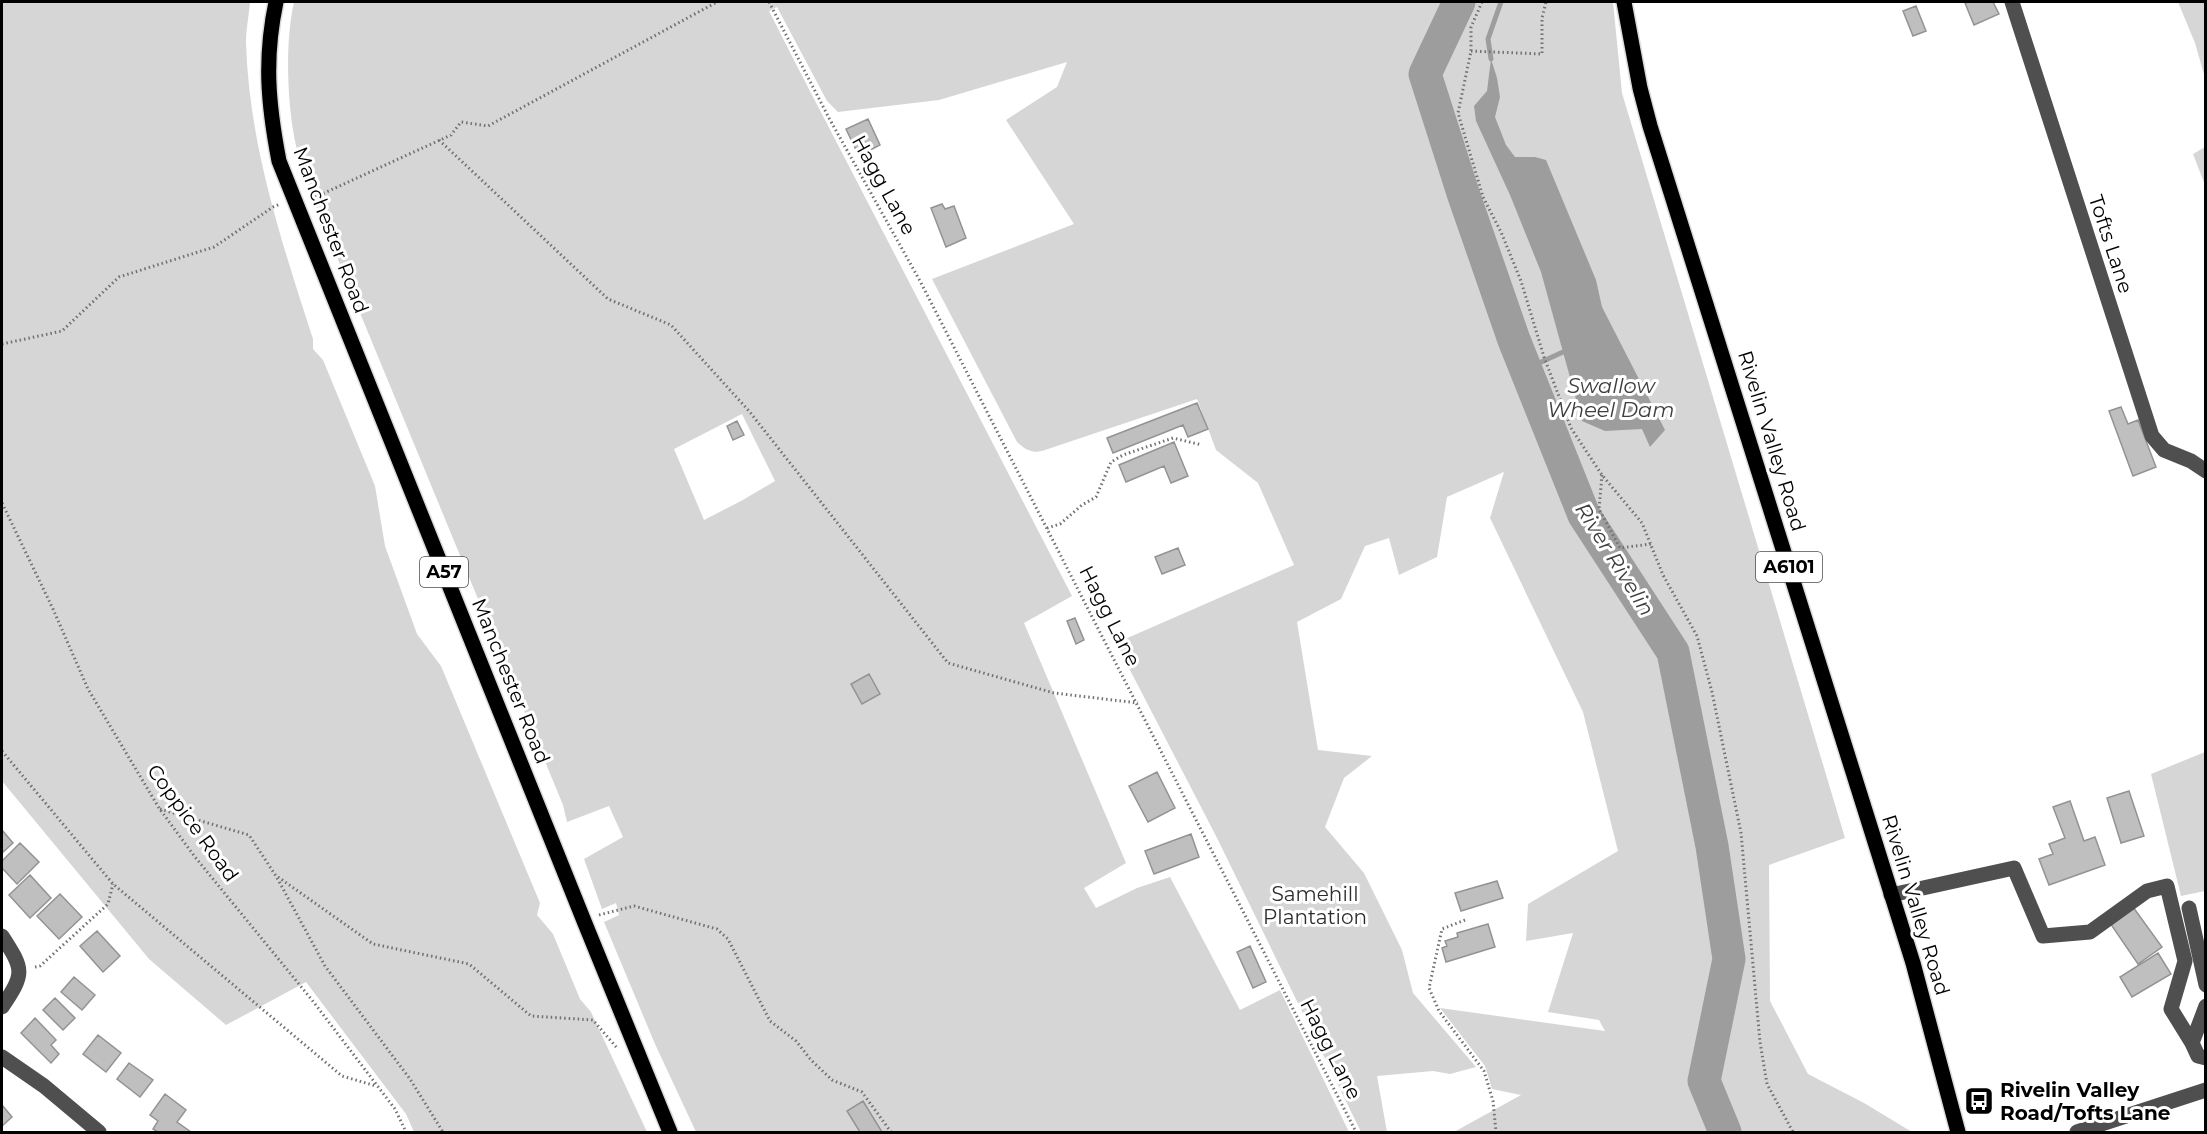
<svg xmlns="http://www.w3.org/2000/svg" width="2207" height="1134" font-family="Montserrat,sans-serif">
	<style>
		.green { fill: #d6d6d6; fill-rule: evenodd }
		.water { fill: #9d9d9d }
		.lines { fill: none; stroke-linecap: round; stroke-linejoin: round }
		.stream { stroke: #9d9d9d; stroke-width: 5 }
		.river { stroke: #9d9d9d; stroke-width: 33 }
		.building { fill: #bfbfbf; stroke: #939393; stroke-width: 1.5 }
		.major-casing { stroke: #dbdbdb; stroke-width: 18 }
		.path { stroke: #717171; stroke-width: 3; stroke-dasharray: 1.5 3; stroke-linecap: butt }
		.minor { stroke: #4f4f4f; stroke-width: 15 }
		.major { stroke: #000; stroke-width: 15 }
		.labels { text-anchor: middle; dominant-baseline: central; stroke-width: 6; stroke-linejoin: round; paint-order: stroke }
		.shield { fill: #fff; stroke: #4c4c4c; stroke-width: 1.5 }
		.shield-label { font-size: 18px; font-weight: bold; fill: #000 }
		.street-label { font-size: 20px; fill: #000; stroke: #fff }
		.park-label { font-size: 20px; fill: #2d2d2d; stroke: #fff }
		.poi-label { font-size: 20px; font-weight: bold; fill: #000; stroke: #fff; text-anchor: start }
		.water-label { font-size: 21px; font-style: italic; fill: #3e3e3e; stroke: #fff }
	</style>
	<rect width="100%" height="100%" fill="#fff"/>
	<path class="green" d="M2 2H250C249 15 246 29 246 43 249 145 282 243 313 339V349L323 360 375 486 385 546 417 634 441 666 540 903 537 915 553 934 580 999 591 1012 647 1132H414L406 1114 306 982 226 1025 149 959 2 781Z
		M294 2H1613L1622 93 1845 838 1769 865 1770 1001 1808 1074 1864 1103 1912 1132H1454L1521 1095 1492 1089 1485 1066 1440 1008 1605 1031 1599 1020 1548 1012 1573 933 1526 941 1528 904 1618 851 1583 712 1490 518 1504 472 1447 497 1437 557 1399 575 1389 538 1365 546 1341 599 1297 622 1318 750 1372 756 1344 778 1325 827 1364 873 1402 950 1413 993 1476 1067 1450 1074 1433 1071 1377 1076 1387 1132H1361L1217 838 1116 643 1294 565 1258 483 1216 450 1197 399 1045 450C1033 454 1027 451 1017 442L932 279 1074 224 1006 120 1057 87 1067 62 939 100 838 112 827 101 777 7 769 11 797 66 1072 596 1024 623 1126 863 1084 888 1096 908 1137 888 1170 877 1240 1010 1280 990 1349 1132H696L655 1044 604 922 619 915 616 903 602 909 584 859 623 837 609 806 567 822 563 805 313 199C308 179 299 160 295 141 287 101 285 42 294 2ZM742 414 775 481 741 501 704 520 674 449Z
		M2178 2H2205V78L2195 43Z
		M2205 147V185L2193 154Z
		M2205 752V891L2181 896 2151 774Z"/>
	<path class="water" d="M1491 59 1497 78 1500 97 1495 117 1506 145 1515 157H1535L1546 160 1596 280 1602 307 1665 430 1650 447 1642 429 1605 431 1582 421 1541 272 1510 195 1476 121 1474 106 1487 91Z"/>
	<g class="lines">
		<path class="stream" d="M1491 59 1488 39 1501 2
			M1526 369 1563 352"/>
		<path class="river" d="M1459 2 1425 74 1463 193 1514 340 1584 515 1673 652 1712 846 1729 959 1704 1081 1725 1132"/>
	</g>
	<path class="building" d="M1969 2H1993L1999 14 1974 25 1965 3Z
		M1916 6 1926 31 1913 36 1903 11Z
		M868 119 880 145 859 156 846 129Z
		M942 204 945 209 954 206 966 238 946 247 931 208Z
		M1197 403 1208 429 1188 437 1183 425 1113 453 1107 438Z
		M2121 407 2128 424 2138 420 2156 467 2133 476 2109 411Z
		M737 421 744 435 733 440 727 426Z
		M1174 442 1188 476 1171 483 1164 466 1126 482 1119 465Z
		M1178 548 1185 565 1162 574 1155 557Z
		M1075 618 1084 640 1076 644 1067 621Z
		M869 674 880 694 862 704 851 684Z
		M1157 772 1175 808 1148 822 1129 786Z
		M2129 791 2144 836 2121 843 2107 798Z
		M2070 801 2084 841 2095 837 2105 865 2049 885 2039 859 2053 854 2049 844 2065 838 2053 807Z
		M2 830 13 843 2 853Z
		M1191 834 1199 857 1154 874 1145 851Z
		M20 843 39 862 17 884 2 868V861Z
		M30 875 51 898 30 918 9 895Z
		M1497 881 1503 898 1461 911 1455 893Z
		M60 894 82 917 59 939 37 916Z
		M2133 907 2162 947 2138 964 2110 923Z
		M1488 924 1495 947 1446 962 1442 948 1447 946 1445 941 1458 937 1457 933Z
		M97 931 120 956 103 972 80 946Z
		M1250 946 1266 982 1253 988 1237 952Z
		M2158 953 2171 974 2132 997 2120 977Z
		M74 977 95 995 82 1010 61 992Z
		M55 998 75 1018 63 1030 43 1010Z
		M35 1018 56 1040 51 1045 59 1054 51 1063 21 1033Z
		M98 1035 121 1053 106 1072 83 1054Z
		M129 1063 153 1080 140 1097 117 1079Z
		M165 1094 186 1110 177 1122 191 1132H158L153 1129 158 1121 150 1115Z
		M863 1101 882 1132H860L847 1111Z
		M2 1105 12 1117 2 1126Z"/>
	<g class="lines">
		<g class="major-casing">
			<path id="major" d="M276 2C264 59 268 104 279 161L584 921 670 1132
				M1624 2 1640 88 1650 126 1913 963 1958 1132"/>
		</g>
		<path class="path" d="M769 2 829 118 920 281 1356 1132
			M1482 2 1471 27V51L1458 113 1483 197 1501 232 1521 281 1544 357 1571 428 1602 475 1642 523 1663 575 1697 636 1712 692 1741 833 1760 1042 1767 1084 1793 1132
			M1471 51 1542 54V18L1546 2
			M439 140 608 299 671 325 749 411 948 663 1054 693 1138 703
			M311 199 451 135 461 122 488 126 717 2
			M2 344 62 331 119 277 214 247 273 207 280 204
			M1602 475 1599 509 1620 548 1651 544
			M2 503 53 609 88 689 159 808 195 857 312 1000 395 1109 406 1132
			M1047 528 1060 524 1082 505 1096 497 1111 462 1123 455 1173 438 1202 445
			M2 751 113 884 342 1076 376 1086
			M160 809 249 835 276 876 325 966 410 1079 443 1132
			M278 877 373 944 469 964 531 1016 593 1020 617 1048
			M599 915 634 906 717 929 728 939 770 1021 796 1041 811 1060 832 1080 862 1092 891 1132
			M1465 920 1442 929 1429 988 1439 1011 1484 1071 1493 1101 1496 1132
			M35 967 40 966 108 904 113 884"/>
		<path class="minor" d="M2012 2 2152 436 2164 450 2191 461 2206 471
			M1891 895 2014 868 2043 936 2090 932 2147 891 2167 886 2185 961 2171 1009 2192 1043
			M2189 908 2206 985
			M2 936C24 970 25 973 2 1007
			M2206 1006 2192 1043 2198 1056 2206 1058
			M2 1057 44 1086 99 1132
			M2077 1132 2206 1090"/>
		<use href="#major" class="major"/>
	</g>
	<defs>
		<g id="bus-square" transform="scale(1.5)"><rect x="-9" y="-9" width="18" height="18" rx="4" fill="#000" stroke="#fff"/><path d="M-5-6H5V4H4V6H2V4H-2V6H-4V4H-5ZM-3.5-4V0h7V-4ZM-3.5 1.2v1.5H-2V1.2ZM2 1.2v1.5H3.5V1.2Z" fill="#fff"/></g>
	</defs>
	<g fill-rule="evenodd">
		<use href="#bus-square" x="1979" y="1101"/>
	</g>
	<g class="labels">
		<g class="shield">
			<rect x="1756" y="552" width="66" height="30" rx="4.5"/>
			<rect x="420" y="557" width="48" height="30" rx="4.5"/>
		</g>
		<g class="shield-label">
			<text x="1789" y="567">A6101</text>
			<text x="444" y="572">A57</text>
		</g>
		<g class="street-label">
			<text transform="translate(884 185) rotate(61)">Hagg Lane</text>
			<text transform="translate(331 230) rotate(69)">Manchester Road</text>
			<text transform="translate(2111 244) rotate(72)">Tofts Lane</text>
			<text transform="translate(1772 441) rotate(73)">Rivelin Valley Road</text>
			<text transform="translate(1110 616) rotate(63)">Hagg Lane</text>
			<text transform="translate(511 681) rotate(68)">Manchester Road</text>
			<text transform="translate(193 823) rotate(54)">Coppice Road</text>
			<text transform="translate(1916 905) rotate(73)">Rivelin Valley Road</text>
			<text transform="translate(1331 1049) rotate(63)">Hagg Lane</text>
		</g>
		<g class="park-label">
			<text x="1315" y="894">Samehill<tspan x="1315" dy="23">Plantation</tspan></text>
		</g>
		<g class="poi-label">
			<text x="2000" y="1090">Rivelin Valley<tspan x="2000" dy="23">Road/Tofts Lane</tspan></text>
		</g>
		<g class="water-label">
			<text x="1611" y="385">Swallow<tspan x="1611" dy="24">Wheel Dam</tspan></text>
			<text transform="translate(1615 559) rotate(58)">River Rivelin</text>
		</g>
	</g>
	<rect width="2207" height="1134" fill="none" stroke="#000000" stroke-width="6"/>
</svg>
